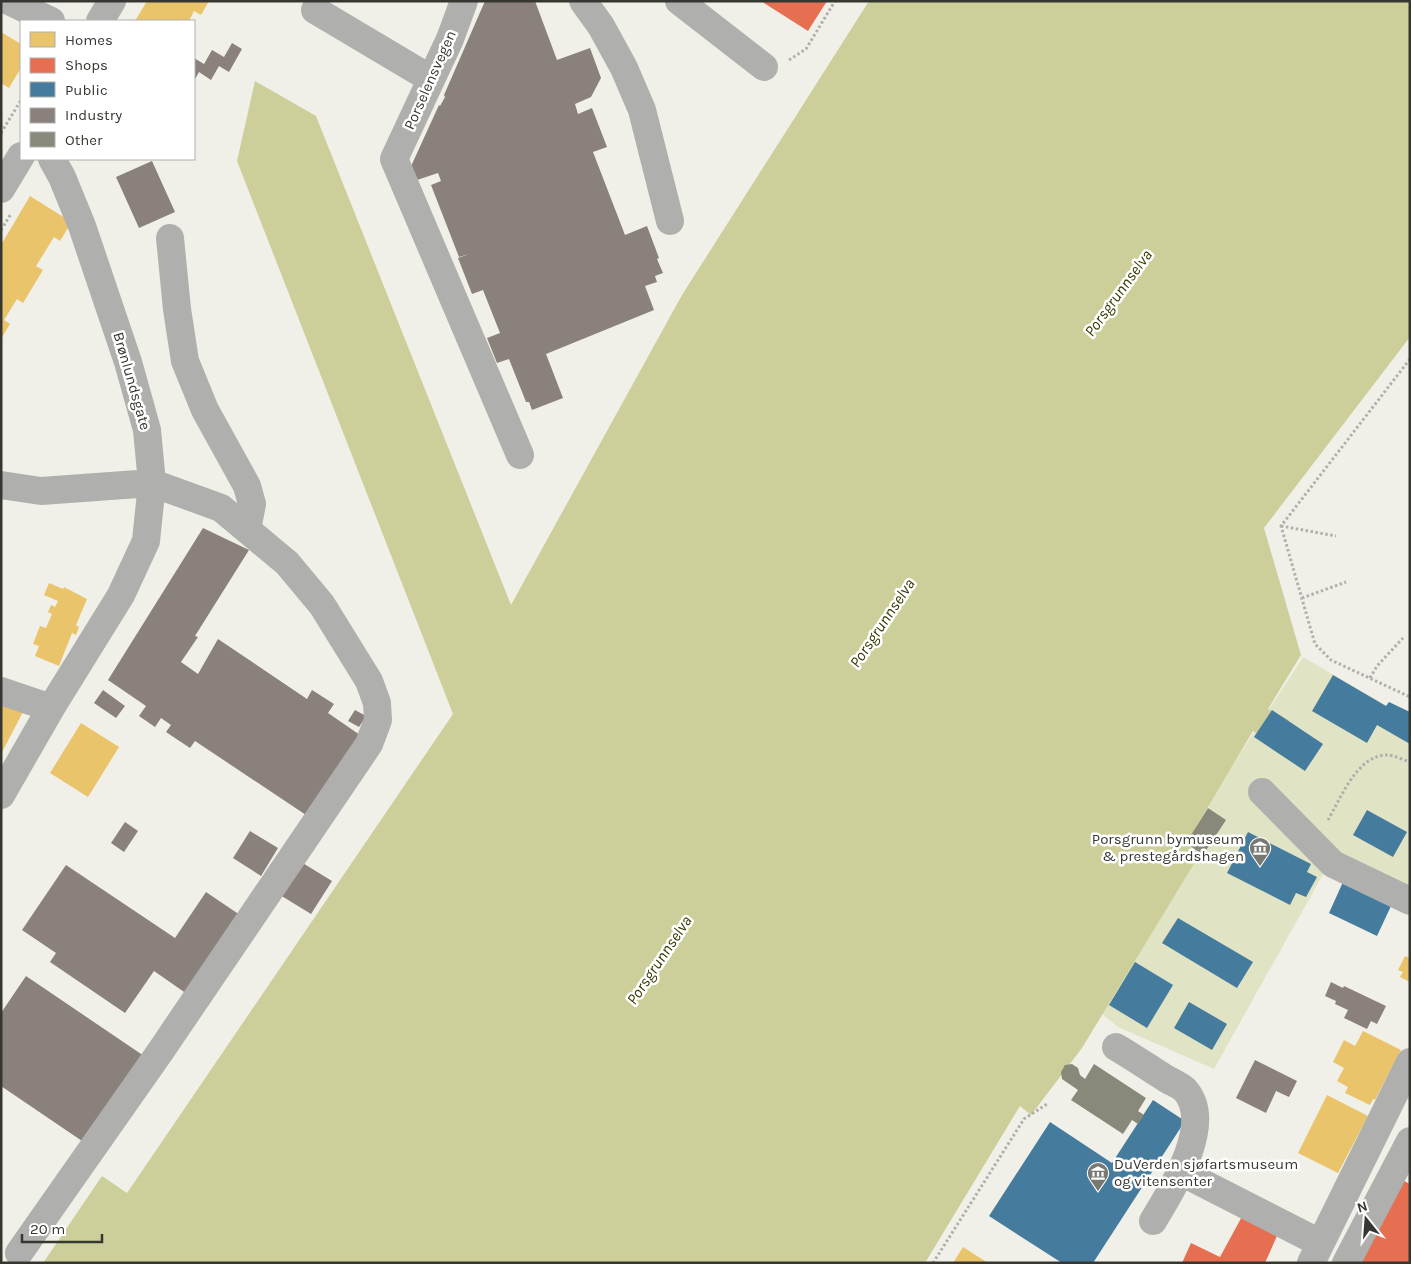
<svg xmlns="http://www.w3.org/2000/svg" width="1411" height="1264" font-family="Karla,sans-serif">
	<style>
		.green { fill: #e1e3c5 }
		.water { fill: #cdcf9b }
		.homes { fill: #e9c46a }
		.shops { fill: #e76f51 }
		.public { fill: #457b9d }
		.industry { fill: #8a817c }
		.building { fill: #88897a }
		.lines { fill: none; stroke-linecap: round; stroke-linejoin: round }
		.path { stroke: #b0afad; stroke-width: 3; stroke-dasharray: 2.5 2.5; stroke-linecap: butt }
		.minor { stroke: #afafad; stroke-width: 28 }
		.labels { text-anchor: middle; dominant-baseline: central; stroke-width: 5; stroke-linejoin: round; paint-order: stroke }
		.street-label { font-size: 15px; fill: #363731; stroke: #fff }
		.poi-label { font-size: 15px; fill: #363731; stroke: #fff; text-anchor: end }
		.water-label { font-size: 16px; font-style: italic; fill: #383900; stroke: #fff }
	</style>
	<rect width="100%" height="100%" fill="#f0f0e8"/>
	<path class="green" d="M1303 657 1399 713 1410 717V887L1336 851 1214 1069 1118 1027 1102 1014 1139 952 1199 856 1193 853 1184 845 1210 808 1207 805Z"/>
	<path class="water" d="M869 1H1410V337L1264 528 1301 655 1268 709 1289 720 1276 743 1253 731 1186 844 1200 854 1082 1048 1031 1115 1020 1106 925 1263H43L102 1176 127 1193 453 714 237 161 255 81 316 116 511 605 682 295Z"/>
	<path class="homes" d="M147 1H209L201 15 194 11 189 21H135Z
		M1 32 21 44V68L9 88 1 83Z
		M30 196 65 218 71 223 60 241 54 237 36 266 43 270 23 303 17 299 4 320 10 324 1 339V245Z
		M49 583 63 589 64 587 87 599 76 625 79 627 76 635 72 633 59 666 35 656 39 646 33 644 40 626 46 628 52 614 48 612 51 605 55 607 58 601 44 595Z
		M1 703 24 710 1 754Z
		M81 723 119 747 88 797 50 773Z
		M1405 956 1410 958V982L1400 977 1403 972 1398 970Z
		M1363 1031 1401 1050 1375 1100 1373 1099 1370 1105 1345 1093 1348 1087 1337 1081 1344 1068 1333 1062 1344 1040 1355 1046Z
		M1327 1095 1368 1116 1338 1173 1298 1153Z
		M963 1247 988 1263H953Z"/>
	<path class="shops" d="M761 1H827L808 31Z
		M1400 1179 1410 1184V1263H1358Z
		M1245 1211 1280 1229 1265 1263H1182L1191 1243 1220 1257Z"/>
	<path class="public" d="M1333 675 1386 706 1389 702 1410 712V744L1377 725 1367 743 1312 711Z
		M1272 710 1323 744 1305 771 1254 737Z
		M1367 810 1407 832 1393 857 1353 835Z
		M1248 832 1311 864 1307 872 1317 877 1306 897 1296 893 1290 905 1227 873Z
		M1343 882 1391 906 1377 936 1329 913Z
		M1178 918 1253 962 1237 988 1162 943Z
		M1135 962 1173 985 1147 1028 1109 1005Z
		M1189 1002 1227 1024 1212 1050 1174 1028Z
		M1153 1100 1185 1121 1093 1263H1062L989 1216 1050 1122 1112 1163Z"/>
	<path class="industry" d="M485 1H535L557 60 590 48 601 78 591 97 575 104 578 114 592 108 607 147 593 152 625 235 647 226 659 258 657 259 663 273 655 276 657 282 645 286 654 310 546 354 563 398 532 410 529 402H526L509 359 497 363 487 338 500 333 483 290 472 294 458 258 469 254 459 257 431 185 441 181 438 173 417 180 407 175 439 105 440 106 445 97 444 95Z
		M232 43 242 49 229 72 219 66 211 80 199 72 194 81V58L204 64 212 50 224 57Z
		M152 161 175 212 139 228 116 177Z
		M203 528 249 550 195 636 198 637 181 662 198 674 218 639 307 699 312 690 334 704 328 713 360 735 306 815 195 741 190 748 166 732 171 725 161 718 155 727 139 716 146 706 108 680Z
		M103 690 125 706 116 718 94 703Z
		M355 710 366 716 359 727 348 721Z
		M125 822 138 831 124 852 111 843Z
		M250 831 278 848 261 876 233 858Z
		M301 862 332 881 311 914 280 895Z
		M66 865 175 938 206 892 240 915 187 994 154 971 125 1013 50 962 56 953 22 930Z
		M26 976 144 1056 85 1143 1 1086V1013Z
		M1331 982 1343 988 1344 986 1386 1006 1377 1024 1371 1021 1367 1029 1344 1018 1348 1010 1335 1004 1336 1001 1325 996Z
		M1255 1060 1297 1081 1289 1097 1276 1091 1266 1113 1236 1098Z"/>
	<path class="building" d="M1208 808 1226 820 1203 855 1186 843Z
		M1072 1064 1078 1068 1080 1075 1085 1079 1094 1064 1146 1098 1138 1111 1144 1115 1138 1124 1132 1120 1123 1134 1071 1100 1078 1090 1062 1079 1061 1072 1065 1065Z"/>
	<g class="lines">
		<path class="path" d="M789 60 806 49 835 1
			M1 133 21 100
			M1 230 11 214
			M1410 359 1281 526 1315 644 1331 660 1410 697
			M1281 526 1336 536
			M1302 598 1346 582
			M1370 678 1377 666 1403 638
			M1328 820C1341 798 1357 755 1387 755 1394 755 1403 760 1410 762
			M933 1263 1024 1119 1047 1104"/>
		<path class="minor" d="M9 1 51 21
			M464 1 450 39 394 159 520 455
			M583 1 601 26 624 68 642 110 670 221
			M679 1 764 67
			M315 10 431 79
			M100 21 112 1
			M1 189 21 156
			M170 238 177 309 185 361 205 410 247 486 252 504 247 530
			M1 485 41 491 152 483 221 508 287 563 322 605 369 681 377 703 378 720 369 744 160 1052 19 1253
			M1 691 51 708
			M1262 792 1333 864 1410 901
			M1 795 51 708 121 595 146 541 152 483 147 430 128 362 82 226 62 177 52 159
			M1116 1047C1133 1057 1149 1068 1165 1078 1171 1082 1180 1085 1185 1090 1215 1124 1171 1191 1153 1221
			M1181 1172 1320 1243
			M1311 1263 1410 1062
			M1346 1263 1410 1141"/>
	</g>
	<defs>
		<g id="museum-pin" transform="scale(1.125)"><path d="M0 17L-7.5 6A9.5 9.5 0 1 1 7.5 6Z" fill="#777871" stroke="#fff"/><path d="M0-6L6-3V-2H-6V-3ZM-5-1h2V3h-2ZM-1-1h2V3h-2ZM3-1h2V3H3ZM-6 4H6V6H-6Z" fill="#fff"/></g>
	</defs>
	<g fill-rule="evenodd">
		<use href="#museum-pin" x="1260" y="848"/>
		<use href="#museum-pin" x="1098" y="1173"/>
	</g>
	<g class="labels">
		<g class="street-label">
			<text transform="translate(430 80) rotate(-66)">Porselensvegen</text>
			<text transform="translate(132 381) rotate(74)">Brønlundsgate</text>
		</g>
		<g class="poi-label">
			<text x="1244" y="839">Porsgrunn bymuseum<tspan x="1244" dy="17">&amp; prestegårdshagen</tspan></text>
			<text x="1114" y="1164" text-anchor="start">DuVerden sjøfartsmuseum<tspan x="1114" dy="17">og vitensenter</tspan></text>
		</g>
		<g class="water-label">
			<text transform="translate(1118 293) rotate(-54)">Porsgrunnselva</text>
			<text transform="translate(882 623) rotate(-56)">Porsgrunnselva</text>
			<text transform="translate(659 960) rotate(-56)">Porsgrunnselva</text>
		</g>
	</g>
	<rect width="1411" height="1264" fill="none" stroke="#363731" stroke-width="5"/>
	<rect x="20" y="20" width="175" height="140" fill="#ffffff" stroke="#afafad"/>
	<rect x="30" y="32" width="25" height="15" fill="#e9c46a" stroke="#afafad"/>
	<text x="65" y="45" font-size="15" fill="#363731">Homes</text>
	<rect x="30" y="58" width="25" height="15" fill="#e76f51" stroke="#afafad"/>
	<text x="65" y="70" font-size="15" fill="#363731">Shops</text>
	<rect x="30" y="82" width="25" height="15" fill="#457b9d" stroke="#afafad"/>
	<text x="65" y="95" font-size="15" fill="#363731">Public</text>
	<rect x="30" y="108" width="25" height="15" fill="#8a817c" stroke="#afafad"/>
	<text x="65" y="120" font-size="15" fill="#363731">Industry</text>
	<rect x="30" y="132" width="25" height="15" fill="#88897a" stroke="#afafad"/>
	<text x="65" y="145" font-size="15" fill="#363731">Other</text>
	<g transform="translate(1366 1219) rotate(343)" stroke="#ffffff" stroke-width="4" paint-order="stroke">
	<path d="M0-4L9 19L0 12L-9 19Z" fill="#363731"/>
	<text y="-8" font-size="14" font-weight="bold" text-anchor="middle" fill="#363731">N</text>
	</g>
	<path d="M22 1234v8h80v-8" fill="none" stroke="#363731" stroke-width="2.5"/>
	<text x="30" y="1234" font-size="15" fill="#363731" stroke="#ffffff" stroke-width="4" paint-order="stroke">20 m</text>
</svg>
